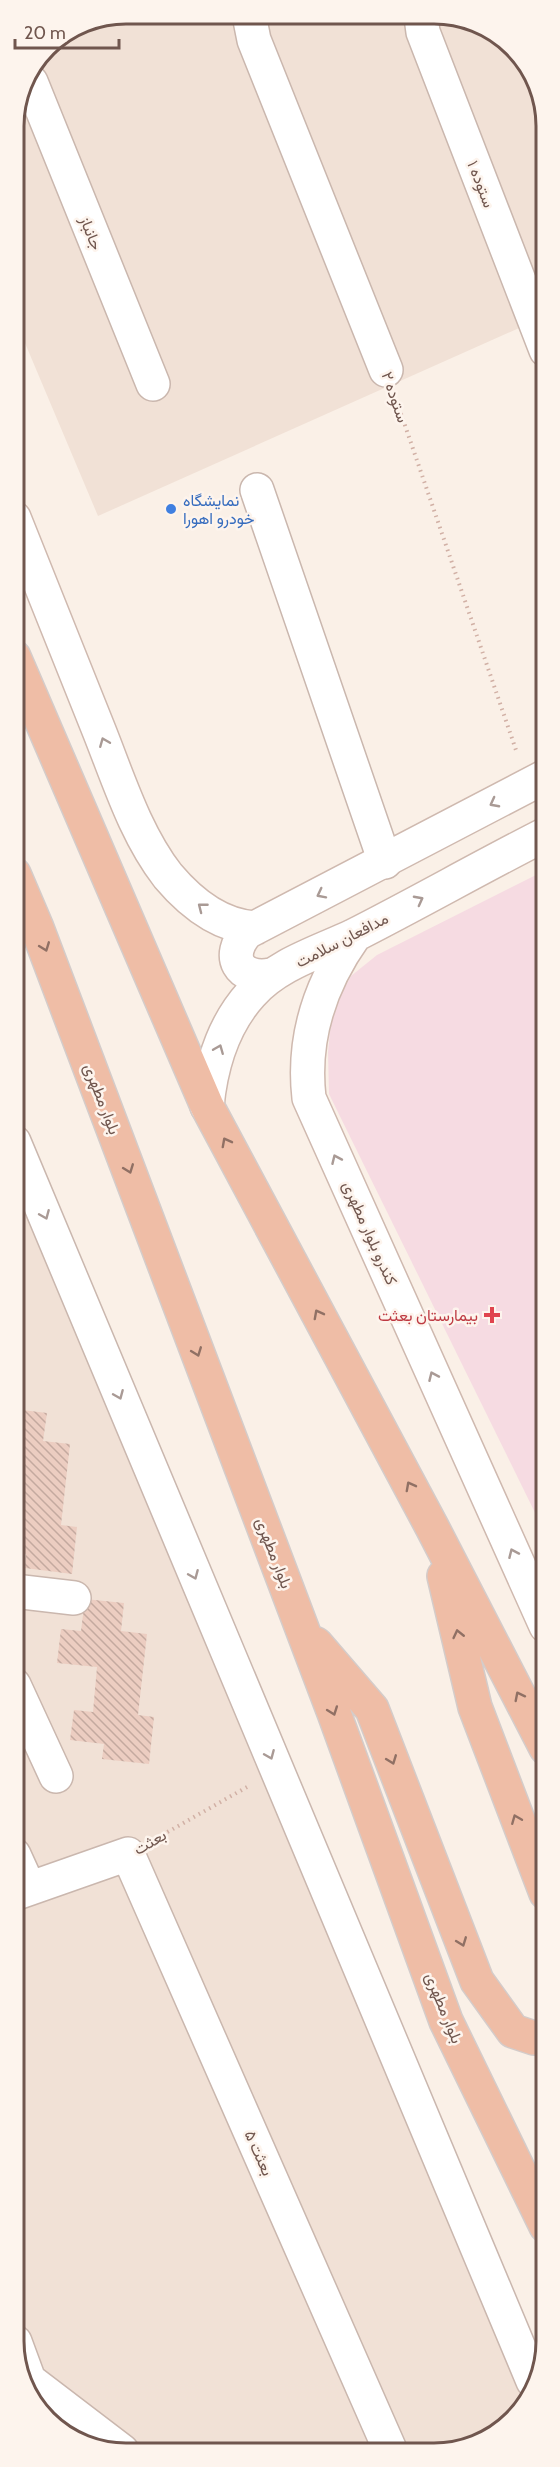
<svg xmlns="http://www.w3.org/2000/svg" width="560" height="2467" font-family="Cabin,Vazirmatn,sans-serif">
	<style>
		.residential { fill: #f1e1d6 }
		.medical { fill: #f6dbe2 }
		.building { fill: url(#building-back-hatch) }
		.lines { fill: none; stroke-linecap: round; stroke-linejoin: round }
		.minor-casing { stroke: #cab7ae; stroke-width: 36 }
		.secondary-casing { stroke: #cfb9af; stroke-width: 36 }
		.trunk-casing { stroke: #d4ccca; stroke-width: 36 }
		.path { stroke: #d1b0a5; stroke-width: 4; stroke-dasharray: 1.5 4.5; stroke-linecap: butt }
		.minor { stroke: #fff; stroke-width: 33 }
		.secondary { stroke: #fff; stroke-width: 33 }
		.trunk { stroke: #efbda6; stroke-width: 33 }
		.oneway { stroke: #a99a95 }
		.oneway2 { stroke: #907064 }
		.shop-dot { fill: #3f7fe0; stroke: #fdf4ed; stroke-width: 2 }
		.health-dot { fill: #e0444e; stroke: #fdf4ed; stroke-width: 2 }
		.labels { text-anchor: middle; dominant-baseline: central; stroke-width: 5; stroke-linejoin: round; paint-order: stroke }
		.street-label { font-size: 16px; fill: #70564e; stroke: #fdf4ed }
		.shop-label { font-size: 16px; fill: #366cbe; stroke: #fdf4ed; text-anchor: start }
		.health-label { font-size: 16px; fill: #be3a42; stroke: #fdf4ed; text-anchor: end }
		.rim { fill: none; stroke: #70564e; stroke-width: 3 }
	</style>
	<defs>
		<pattern id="building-back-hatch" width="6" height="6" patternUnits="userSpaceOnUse" patternTransform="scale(1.5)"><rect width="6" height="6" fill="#eccdc1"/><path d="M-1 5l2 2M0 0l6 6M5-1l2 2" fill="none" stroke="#c4a99f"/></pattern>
	</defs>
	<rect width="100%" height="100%" fill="#faf0e7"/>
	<path class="residential" d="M126 14 462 17 518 52 545 111 546 316 98 516 14 317V119L47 46 84 22Z
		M14 1179 533 2381 518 2415 449 2452 104 2451 46 2420 15 2356Z"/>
	<path class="medical" d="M546 870V1535L329 1094 328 1052 332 1011 351 976 377 955Z"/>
	<path class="building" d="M14 1409 47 1413 43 1441 70 1444 61 1525 77 1527 72 1574 25 1568 26 1554 14 1553V1522L20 1477H14Z
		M85 1599 124 1603 121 1631 147 1634 138 1715 154 1717 149 1764 102 1759 104 1744 70 1740 74 1710 93 1712 97 1667 57 1663 61 1629 81 1631Z"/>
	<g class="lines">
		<g class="minor-casing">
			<path id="minor" d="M249 15 254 40 386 370
				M421 17 423 32 546 350
				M31 82 153 384
				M257 490 385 862
				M14 1142 533 2381
				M14 1591 74 1598
				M14 1685 56 1776
				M14 1855 29 1888
				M14 1894 128 1854 391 2452
				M15 2342 29 2380 122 2451"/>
		</g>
		<g class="secondary-casing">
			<path id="secondary" d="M14 518C43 590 71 661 100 733 119 781 136 835 168 876 190 902 220 926 255 928
				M355 935C320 984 302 1037 309 1098L546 1626
				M271 975C239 981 225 956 247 932L546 776
				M207 1106C211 1065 223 1025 251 994 276 965 319 952 353 936 418 903 481 867 546 834"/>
		</g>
		<g class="trunk-casing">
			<path id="trunk" d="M14 657 207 1106 432 1527 546 1748
				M14 874 37 928 334 1713 446 2021 546 2226
				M444 1576 475 1707 546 1893
				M316 1644 372 1709 477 1981 513 2031 534 2038 546 2037"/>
		</g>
		<path class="path" d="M397 402 517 753
			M157 1838 247 1787"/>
		<use href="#minor" class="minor"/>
		<use href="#secondary" class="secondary"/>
		<use href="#trunk" class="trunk"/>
	</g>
	<defs><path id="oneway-chevron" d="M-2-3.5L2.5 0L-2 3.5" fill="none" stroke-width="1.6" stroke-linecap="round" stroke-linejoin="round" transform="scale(1.5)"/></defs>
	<g class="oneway">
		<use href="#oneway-chevron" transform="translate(104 742) rotate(-112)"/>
		<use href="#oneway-chevron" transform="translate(494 803) rotate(152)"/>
		<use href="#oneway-chevron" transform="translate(321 894) rotate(153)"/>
		<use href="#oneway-chevron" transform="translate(419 900) rotate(-28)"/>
		<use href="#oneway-chevron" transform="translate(202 907) rotate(-142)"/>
		<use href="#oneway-chevron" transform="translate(219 1049) rotate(-68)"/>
		<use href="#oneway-chevron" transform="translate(336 1159) rotate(-114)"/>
		<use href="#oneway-chevron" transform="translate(45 1215) rotate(67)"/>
		<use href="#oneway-chevron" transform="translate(433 1376) rotate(-114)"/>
		<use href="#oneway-chevron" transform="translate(119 1395) rotate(67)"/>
		<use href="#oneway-chevron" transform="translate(513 1553) rotate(-114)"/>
		<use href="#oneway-chevron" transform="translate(194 1575) rotate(67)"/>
		<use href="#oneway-chevron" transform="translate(270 1755) rotate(67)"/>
	</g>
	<g class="oneway2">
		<use href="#oneway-chevron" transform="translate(45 947) rotate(69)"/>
		<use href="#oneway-chevron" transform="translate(226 1142) rotate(-118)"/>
		<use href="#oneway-chevron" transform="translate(129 1169) rotate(69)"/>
		<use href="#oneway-chevron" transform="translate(318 1314) rotate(-118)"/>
		<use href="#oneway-chevron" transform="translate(197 1352) rotate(69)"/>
		<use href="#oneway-chevron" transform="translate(410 1486) rotate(-118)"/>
		<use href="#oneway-chevron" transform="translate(458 1634) rotate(-103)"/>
		<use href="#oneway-chevron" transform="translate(519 1696) rotate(-117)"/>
		<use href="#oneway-chevron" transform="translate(333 1711) rotate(70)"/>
		<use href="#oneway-chevron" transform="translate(392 1760) rotate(69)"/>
		<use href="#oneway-chevron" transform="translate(516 1819) rotate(-112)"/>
		<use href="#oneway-chevron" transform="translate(462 1942) rotate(69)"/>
	</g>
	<circle class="shop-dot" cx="171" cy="509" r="6"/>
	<path class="health-dot" d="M489 1306h6v6h6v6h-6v6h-6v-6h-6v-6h6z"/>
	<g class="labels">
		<g class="street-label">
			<text transform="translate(481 184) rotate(69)">ستوده ۱</text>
			<text transform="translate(91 233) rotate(68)">جانباز</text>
			<text transform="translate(395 397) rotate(71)">ستوده ۲</text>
			<text transform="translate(342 940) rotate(-27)">مدافعان سلامت</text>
			<text transform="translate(102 1099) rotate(69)">بلوار مطهری</text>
			<text transform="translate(370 1233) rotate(66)">کندرو بلوار مطهری</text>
			<text transform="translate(274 1553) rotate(69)">بلوار مطهری</text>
			<text transform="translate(150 1842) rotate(-30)">بعثت</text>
			<text transform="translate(444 2008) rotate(68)">بلوار مطهری</text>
			<text transform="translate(259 2153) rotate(66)">بعثت ۵</text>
		</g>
		<g class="shop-label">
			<text x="183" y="500">نمایشگاه<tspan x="183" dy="18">خودرو اهورا</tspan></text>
		</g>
		<g class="health-label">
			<text x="478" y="1315">بیمارستان بعثت</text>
		</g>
	</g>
	<path d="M0 0H560V2467H0ZM126 24H434A102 102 0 0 1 536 126V2341A102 102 0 0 1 434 2443H126A102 102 0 0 1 24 2341V126A102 102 0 0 1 126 24Z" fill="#fdf4ed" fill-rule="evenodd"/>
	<path class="rim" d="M126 24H434A102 102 0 0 1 536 126V2341A102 102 0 0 1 434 2443H126A102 102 0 0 1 24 2341V126A102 102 0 0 1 126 24Z"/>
	<path d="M15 39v9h104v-9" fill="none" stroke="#70564e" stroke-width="3"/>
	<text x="24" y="39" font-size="18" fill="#70564e" stroke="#fdf4ed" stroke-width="4.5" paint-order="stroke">20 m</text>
</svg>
